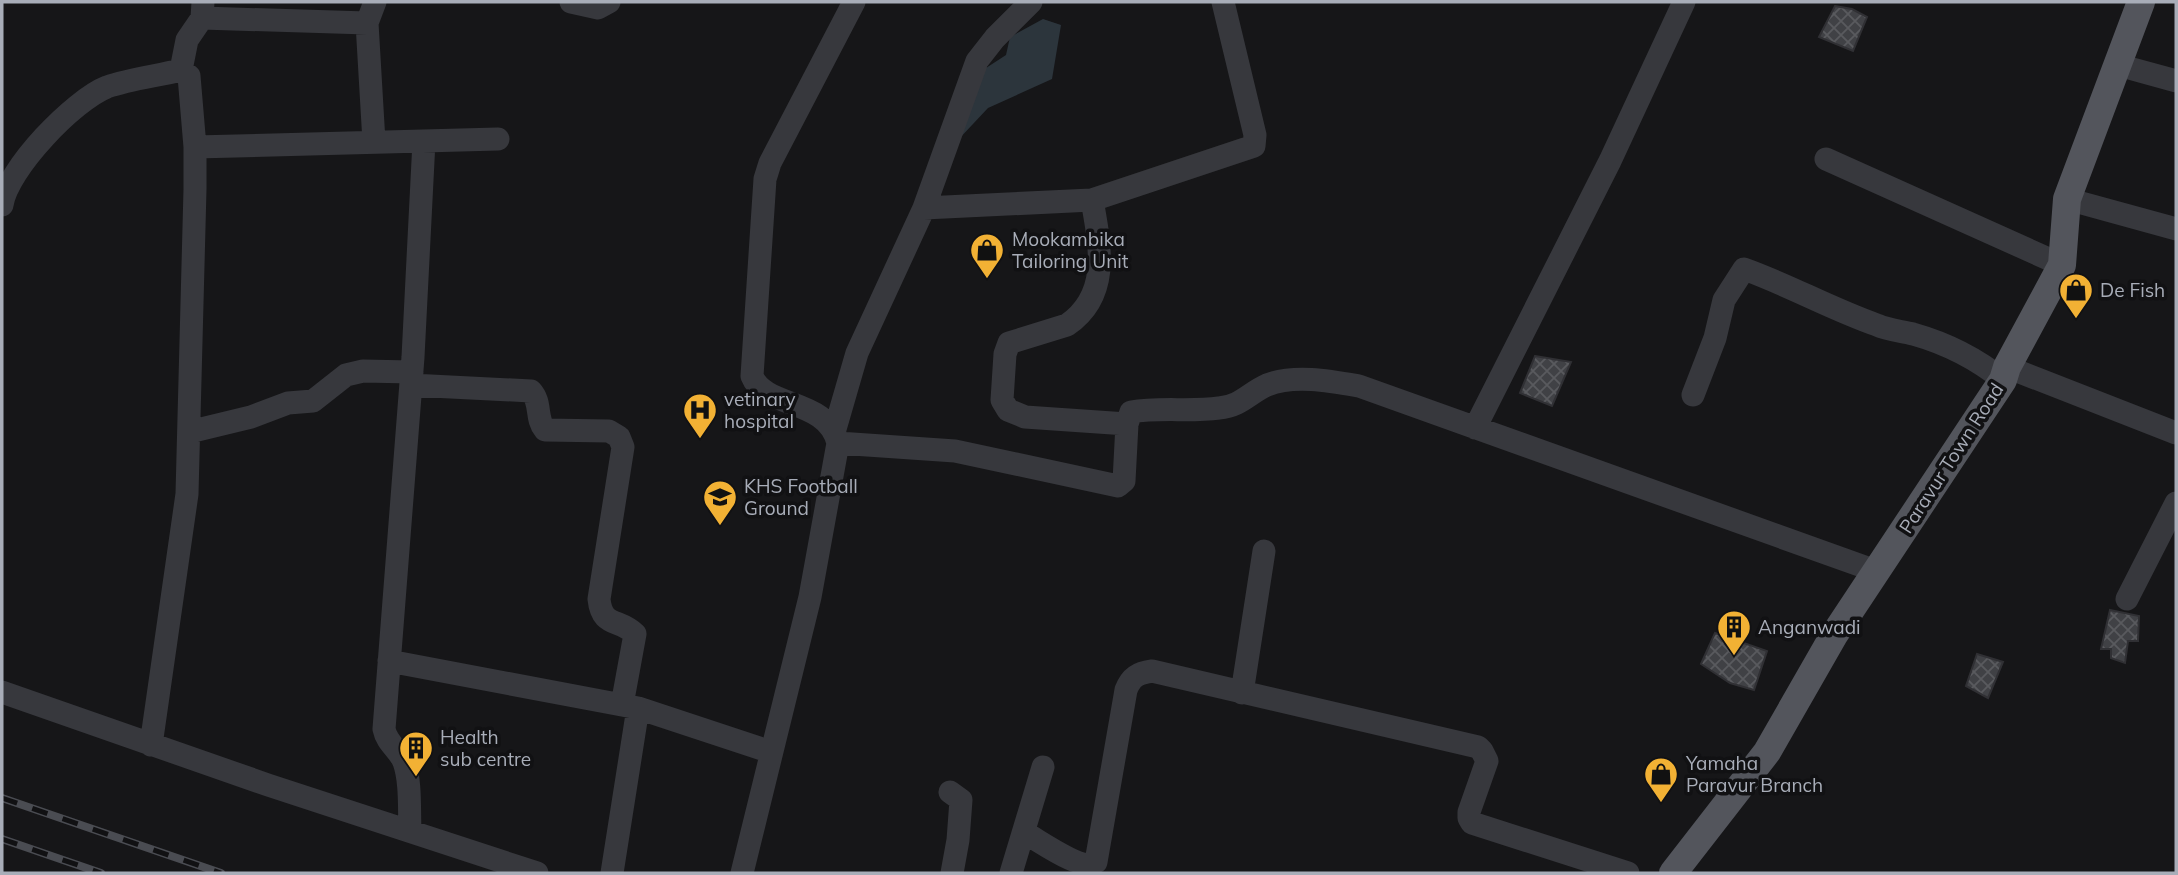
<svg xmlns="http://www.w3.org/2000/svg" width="2178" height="875" font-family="Mulish,sans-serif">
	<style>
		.water { fill: #2c353c }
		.building { fill: url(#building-cross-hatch); stroke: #303034; stroke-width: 2 }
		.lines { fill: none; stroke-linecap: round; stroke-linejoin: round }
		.minor { stroke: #37383d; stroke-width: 23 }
		.major { stroke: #53555c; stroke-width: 28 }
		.rail-casing { stroke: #4a4c52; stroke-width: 8 }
		.rail { stroke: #111113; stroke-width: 5; stroke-dasharray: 16; stroke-linecap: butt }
		.labels { text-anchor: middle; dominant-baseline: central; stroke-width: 7; stroke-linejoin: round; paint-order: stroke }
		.poi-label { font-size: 19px; fill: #a8adb8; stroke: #111113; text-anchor: start }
		.street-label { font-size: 19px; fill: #a8adb8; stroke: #111113 }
	</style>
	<defs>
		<pattern id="building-cross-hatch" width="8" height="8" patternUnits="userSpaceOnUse" patternTransform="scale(1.75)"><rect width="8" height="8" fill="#404145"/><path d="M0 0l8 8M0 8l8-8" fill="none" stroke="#595a5e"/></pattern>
	</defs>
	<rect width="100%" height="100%" fill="#161618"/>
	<path class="water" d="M1043 19 1061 25 1052 79 988 108 957 141 986 68 1006 55 1010 37Z"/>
	<path class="building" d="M1835 6 1852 9 1867 17 1853 51 1819 37Z
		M1535 356 1571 362 1552 406 1520 393Z
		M2110 610 2139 616 2138 641H2128L2125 663 2111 658V649H2101Z
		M1715 633 1767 651 1754 690 1730 683 1701 664Z
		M1977 654 2003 662 1988 698 1966 686Z"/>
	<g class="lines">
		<path class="minor" d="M203 2 202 18 367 23 375 2
			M571 2 598 8 609 2
			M367 23 374 142
			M2118 65 2176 81
			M195 147 498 139
			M1826 159 2062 265
			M2067 199 2176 229
			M1092 200C1100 245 1111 295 1067 325L1009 343 1005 354 1002 400 1008 410 1025 417 1127 424
			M2 205C7 169 74 100 107 87 130 79 157 76 181 70L187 40 202 18
			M924 208 1092 200 1254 146 1255 135 1223 2
			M2007 367 2176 433
			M411 385 531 391C542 403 535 418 545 430L609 431 619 437 623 447 599 599C602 628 619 618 635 634L622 705
			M1693 395 1715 338 1724 300 1744 269C1789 285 1831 309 1877 325 1888 330 1901 331 1913 334 1945 343 1977 359 2003 380
			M1475 428 1610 161 1684 2
			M835 429 857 353 924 208 977 61 995 38 1031 2
			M189 432 251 417 288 403 313 401 346 375 363 371 412 372
			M838 443 955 451 1118 486 1124 481 1127 424 1131 412C1160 407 1190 412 1219 408 1241 406 1249 393 1267 385 1294 374 1331 381 1359 386L1876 571
			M2127 599 2176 503
			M389 661 638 708 771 752
			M2 692 268 785 537 873
			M1242 693 1264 551
			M151 745 187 494 195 189V147L189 76 181 70
			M950 792 961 800 958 840 952 873
			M410 830C409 809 411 782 404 762 399 749 387 744 384 729L413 357 424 141
			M1025 833C1040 841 1082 872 1096 862L1126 690C1131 677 1138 673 1152 671L1478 747 1482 751 1487 761 1469 812V818L1472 823 1628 873
			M612 873 638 708
			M742 873 810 597 838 443C827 398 765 409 752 376L765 179 770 163 854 2
			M1011 873 1043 767"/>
		<path class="major" d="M1673 873 1767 752 1834 635 2003 380 2007 367 2062 265 2067 199 2141 2"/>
		<g class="rail-casing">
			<path id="rail" d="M2 798 221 873
				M2 839 101 873"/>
		</g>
		<use href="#rail" class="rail"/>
	</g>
	<defs>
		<g id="shop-pin" transform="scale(1.75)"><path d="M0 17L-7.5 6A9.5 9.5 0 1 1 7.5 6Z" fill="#f2b134" stroke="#111113"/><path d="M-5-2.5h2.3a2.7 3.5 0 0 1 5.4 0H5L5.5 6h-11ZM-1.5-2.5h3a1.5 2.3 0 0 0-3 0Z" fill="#111"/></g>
		<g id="hospital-pin" transform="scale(1.75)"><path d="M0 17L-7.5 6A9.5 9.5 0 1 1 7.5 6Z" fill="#f2b134" stroke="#111113"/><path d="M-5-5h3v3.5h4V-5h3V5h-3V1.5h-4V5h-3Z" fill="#111"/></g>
		<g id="school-pin" transform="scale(1.75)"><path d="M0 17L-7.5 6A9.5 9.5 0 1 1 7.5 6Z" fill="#f2b134" stroke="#111113"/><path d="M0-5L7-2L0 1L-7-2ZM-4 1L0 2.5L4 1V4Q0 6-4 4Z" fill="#111"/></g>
		<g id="building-pin" transform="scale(1.75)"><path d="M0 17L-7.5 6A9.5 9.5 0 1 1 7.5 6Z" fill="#f2b134" stroke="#111113"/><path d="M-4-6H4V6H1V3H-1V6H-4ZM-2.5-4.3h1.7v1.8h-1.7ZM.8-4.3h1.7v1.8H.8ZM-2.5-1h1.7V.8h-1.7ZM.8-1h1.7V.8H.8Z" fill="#111"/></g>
	</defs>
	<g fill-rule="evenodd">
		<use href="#shop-pin" x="987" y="250"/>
		<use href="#shop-pin" x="2076" y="290"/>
		<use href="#hospital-pin" x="700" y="410"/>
		<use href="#school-pin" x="720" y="497"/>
		<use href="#building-pin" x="1734" y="627"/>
		<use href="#building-pin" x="416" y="748"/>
		<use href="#shop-pin" x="1661" y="774"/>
	</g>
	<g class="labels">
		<g class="poi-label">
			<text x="1012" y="239">Mookambika<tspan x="1012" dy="22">Tailoring Unit</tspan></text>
			<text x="2100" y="290">De Fish</text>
			<text x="724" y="399">vetinary<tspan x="724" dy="22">hospital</tspan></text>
			<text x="744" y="486">KHS Football<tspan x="744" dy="22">Ground</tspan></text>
			<text x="1758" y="627">Anganwadi</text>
			<text x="440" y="737">Health<tspan x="440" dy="22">sub centre</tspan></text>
			<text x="1686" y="763">Yamaha<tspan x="1686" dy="22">Paravur Branch</tspan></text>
		</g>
		<g class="street-label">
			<text transform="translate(1951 458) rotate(-57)">Paravur Town Road</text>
		</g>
	</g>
	<rect width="2178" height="875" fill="none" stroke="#a8adb8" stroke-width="7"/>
</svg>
